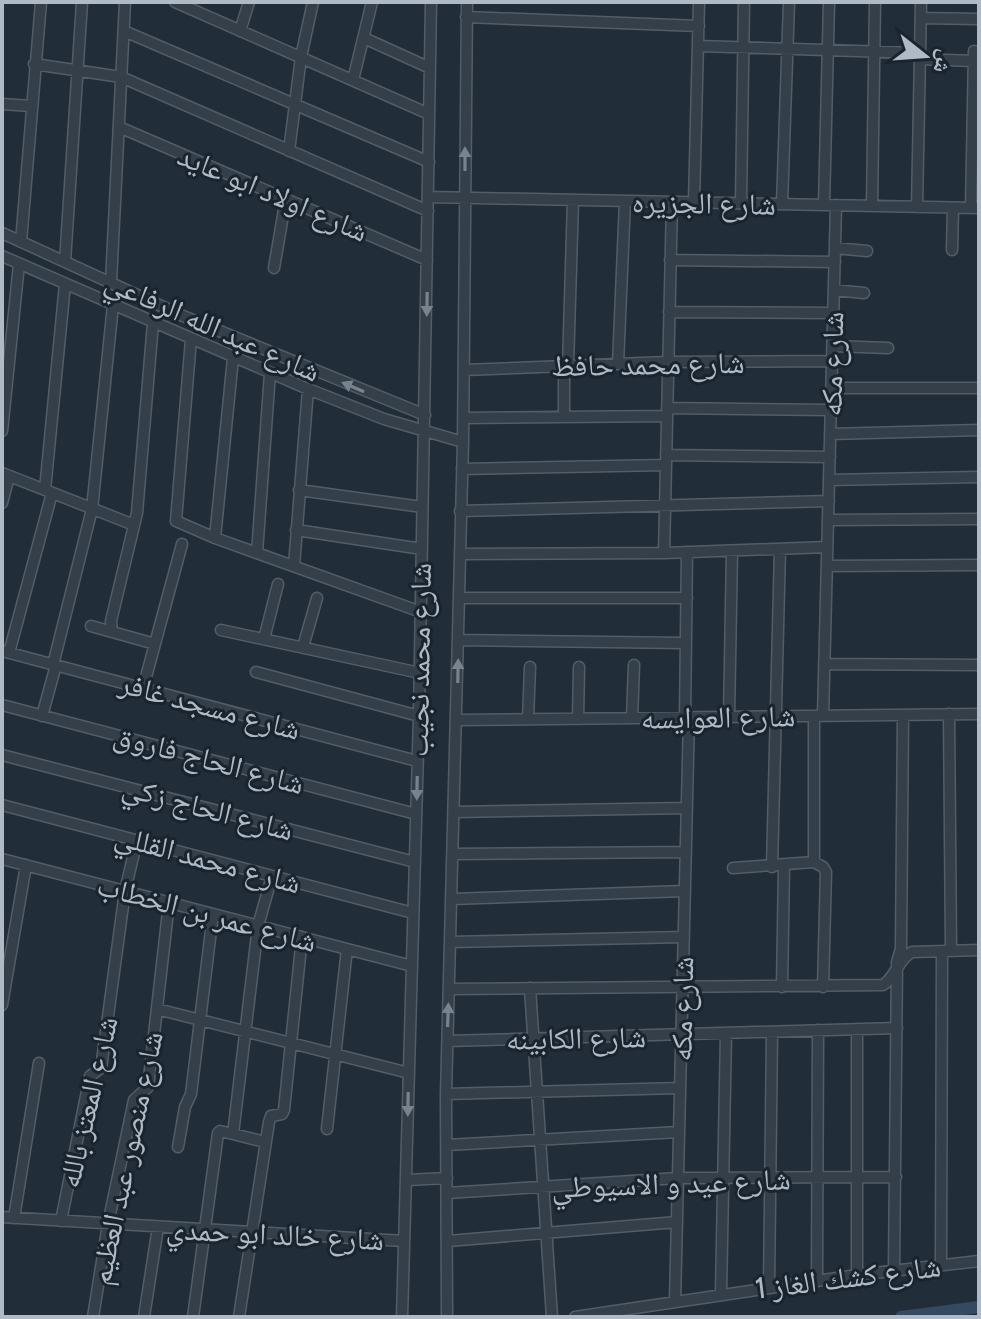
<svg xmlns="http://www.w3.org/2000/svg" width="981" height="1319" font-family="Cabin,'Noto Naskh Arabic',sans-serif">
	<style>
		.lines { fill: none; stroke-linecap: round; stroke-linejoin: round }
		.canal { stroke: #344a60; stroke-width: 12 }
		.street-casing { stroke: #525d67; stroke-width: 13 }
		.street { stroke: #343f49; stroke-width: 10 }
		.oneway { fill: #78838e }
		.labels { text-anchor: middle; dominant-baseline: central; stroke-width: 6; stroke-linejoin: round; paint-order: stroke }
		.street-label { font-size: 30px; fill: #afbac6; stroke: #1a242e }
	</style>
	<rect width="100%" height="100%" fill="#212d39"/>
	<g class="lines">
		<path class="canal" d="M901 1317 979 1307"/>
		<g class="street-casing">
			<path id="street" d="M175 2 429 114
				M466 17 699 26
				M921 18 979 19
				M124 31 429 162
				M240 31 249 2
				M364 38 430 68
				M698 46 920 53
				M920 59 974 61
				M34 64 121 77 428 211
				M353 80 372 2
				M2 104 31 106
				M119 127 427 260
				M289 151 301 57 313 2
				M428 197 979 208
				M694 202 699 2
				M741 203 744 2
				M782 204 789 2
				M824 205 829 2
				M872 206 875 2
				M917 207 921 2
				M971 208 974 51
				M2 233 183 316 425 415
				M21 242 41 2
				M835 248 867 251
				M952 250 953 208
				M2 256 308 389 384 419 463 442
				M670 260 835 262
				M65 262 82 2
				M274 268 286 198
				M111 282 125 2
				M834 290 864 293
				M669 312 834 313
				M191 339 176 521 215 538 421 612
				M833 346 888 348
				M618 364 625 201
				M568 366 573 200
				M464 370 668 362 832 361
				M832 388H979
				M667 408 831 410
				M564 417V366
				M463 418 667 416
				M2 431 19 264
				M830 434 979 430
				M666 455 830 457
				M462 469 666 465
				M2 473 134 525
				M829 480 979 477
				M45 490 65 284
				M299 490 422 507
				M2 503 9 476
				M460 511 829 501
				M828 520 979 519
				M296 530 422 549
				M215 538 233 358
				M257 553 270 373
				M664 553 672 202
				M460 554 664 553 827 547
				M294 566 308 389
				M827 566 979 565
				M459 598H687
				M91 626 155 644
				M221 630 420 673
				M112 631 111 621 137 513 153 323
				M264 639 278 584
				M459 640 686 643
				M303 647 317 598
				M2 651 417 761
				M9 653 52 493
				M824 664 979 665
				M53 665 92 509 113 305
				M256 672 419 716
				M143 688 182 544
				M2 705 416 814
				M949 714 951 950
				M42 716 56 665
				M814 716V862L823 867 826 872 823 987
				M823 716 836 205
				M729 717 732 551
				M632 718 634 665
				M685 718 687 552
				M528 719 530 667
				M578 719 579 667
				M457 720 979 714
				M2 755 415 862
				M2 805 413 913
				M454 812 687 808
				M453 854 686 852
				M2 859 412 966
				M772 867 780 549
				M733 868 814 862
				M452 899 685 891
				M451 942 684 937
				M782 987 784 867
				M530 988 552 1317
				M449 989 883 985C896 977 898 959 912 952L979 950
				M2 1005 26 865
				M157 1009 409 1073
				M857 1029V1275
				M448 1041 897 1028
				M446 1094 680 1088
				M327 1129 347 949
				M233 1134 265 1142
				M447 1145 679 1132
				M178 1147 185 1107 191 1094 213 914
				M407 1180 447 1178
				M447 1193 678 1178 896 1177
				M2 1217 404 1241
				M14 1218 39 1063
				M61 1221 90 1076 101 1068 125 891 137 840
				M448 1241 677 1222
				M941 1265 942 951
				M894 1270 897 962 901 949 903 715
				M817 1281 818 1030
				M769 1287 772 1032
				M721 1294 726 1033
				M675 1301 689 717
				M93 1317 108 1224 134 1100 148 1087 169 903
				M144 1317 158 1227
				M193 1317 218 1133 220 1131 233 1134 258 926 272 876
				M239 1317 269 1122 271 1116 282 1114 284 1110 302 937
				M402 1317 419 716 431 2
				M447 1317 446 1094 463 442 467 2
				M575 1317 857 1275 979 1261"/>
		</g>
		<use href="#street" class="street"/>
	</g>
	<defs><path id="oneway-solid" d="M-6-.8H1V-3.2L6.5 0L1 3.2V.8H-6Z" transform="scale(2)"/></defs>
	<g class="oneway">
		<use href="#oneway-solid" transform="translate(465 159) rotate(-90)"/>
		<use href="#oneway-solid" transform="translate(427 304) rotate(91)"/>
		<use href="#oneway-solid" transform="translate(353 387) rotate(-157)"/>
		<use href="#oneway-solid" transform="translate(458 671) rotate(-89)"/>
		<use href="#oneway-solid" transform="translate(417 788) rotate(91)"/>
		<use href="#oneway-solid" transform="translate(448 1015) rotate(-88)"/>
		<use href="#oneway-solid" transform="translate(408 1104) rotate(91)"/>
	</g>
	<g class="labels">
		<g class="street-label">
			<text transform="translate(273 193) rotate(23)">شارع اولاد ابو عايد</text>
			<text transform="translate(704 203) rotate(1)">شارع الجزيره</text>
			<text transform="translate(213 326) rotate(24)">شارع عبد الله الرفاعي</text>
			<text transform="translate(648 364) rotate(-1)">شارع محمد حافظ</text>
			<text transform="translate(832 364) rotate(-89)">شارع مكه</text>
			<text transform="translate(419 660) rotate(-89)">شارع محمد نجيب</text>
			<text transform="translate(210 706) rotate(15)">شارع مسجد غافر</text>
			<text transform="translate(718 717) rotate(-1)">شارع العوايسه</text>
			<text transform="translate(209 759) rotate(15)">شارع الحاج فاروق</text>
			<text transform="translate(208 808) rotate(15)">شارع الحاج زكي</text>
			<text transform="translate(208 859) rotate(15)">شارع محمد القللي</text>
			<text transform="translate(207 913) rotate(15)">شارع عمر بن الخطاب</text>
			<text transform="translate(682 1009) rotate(-89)">شارع مكه</text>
			<text transform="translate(576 1038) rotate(-1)">شارع الكابينه</text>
			<text transform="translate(88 1102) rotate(-77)">شارع المعتز بالله</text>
			<text transform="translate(126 1158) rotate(-78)">شارع منصور عبد العظيم</text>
			<text transform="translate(671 1183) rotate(-2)">شارع عيد و الاسيوطي</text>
			<text transform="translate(275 1234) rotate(3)">شارع خالد ابو حمدي</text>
			<text transform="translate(848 1277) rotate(-7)">شارع كشك الغاز 1</text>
		</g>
	</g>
	<rect width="981" height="1319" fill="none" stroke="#afbac6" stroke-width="8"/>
	<g transform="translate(925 56) rotate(107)" stroke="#1a242e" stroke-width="6" paint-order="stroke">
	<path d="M0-6L14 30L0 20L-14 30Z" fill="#afbac6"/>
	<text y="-12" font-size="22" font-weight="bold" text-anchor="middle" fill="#afbac6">ش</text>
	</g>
</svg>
